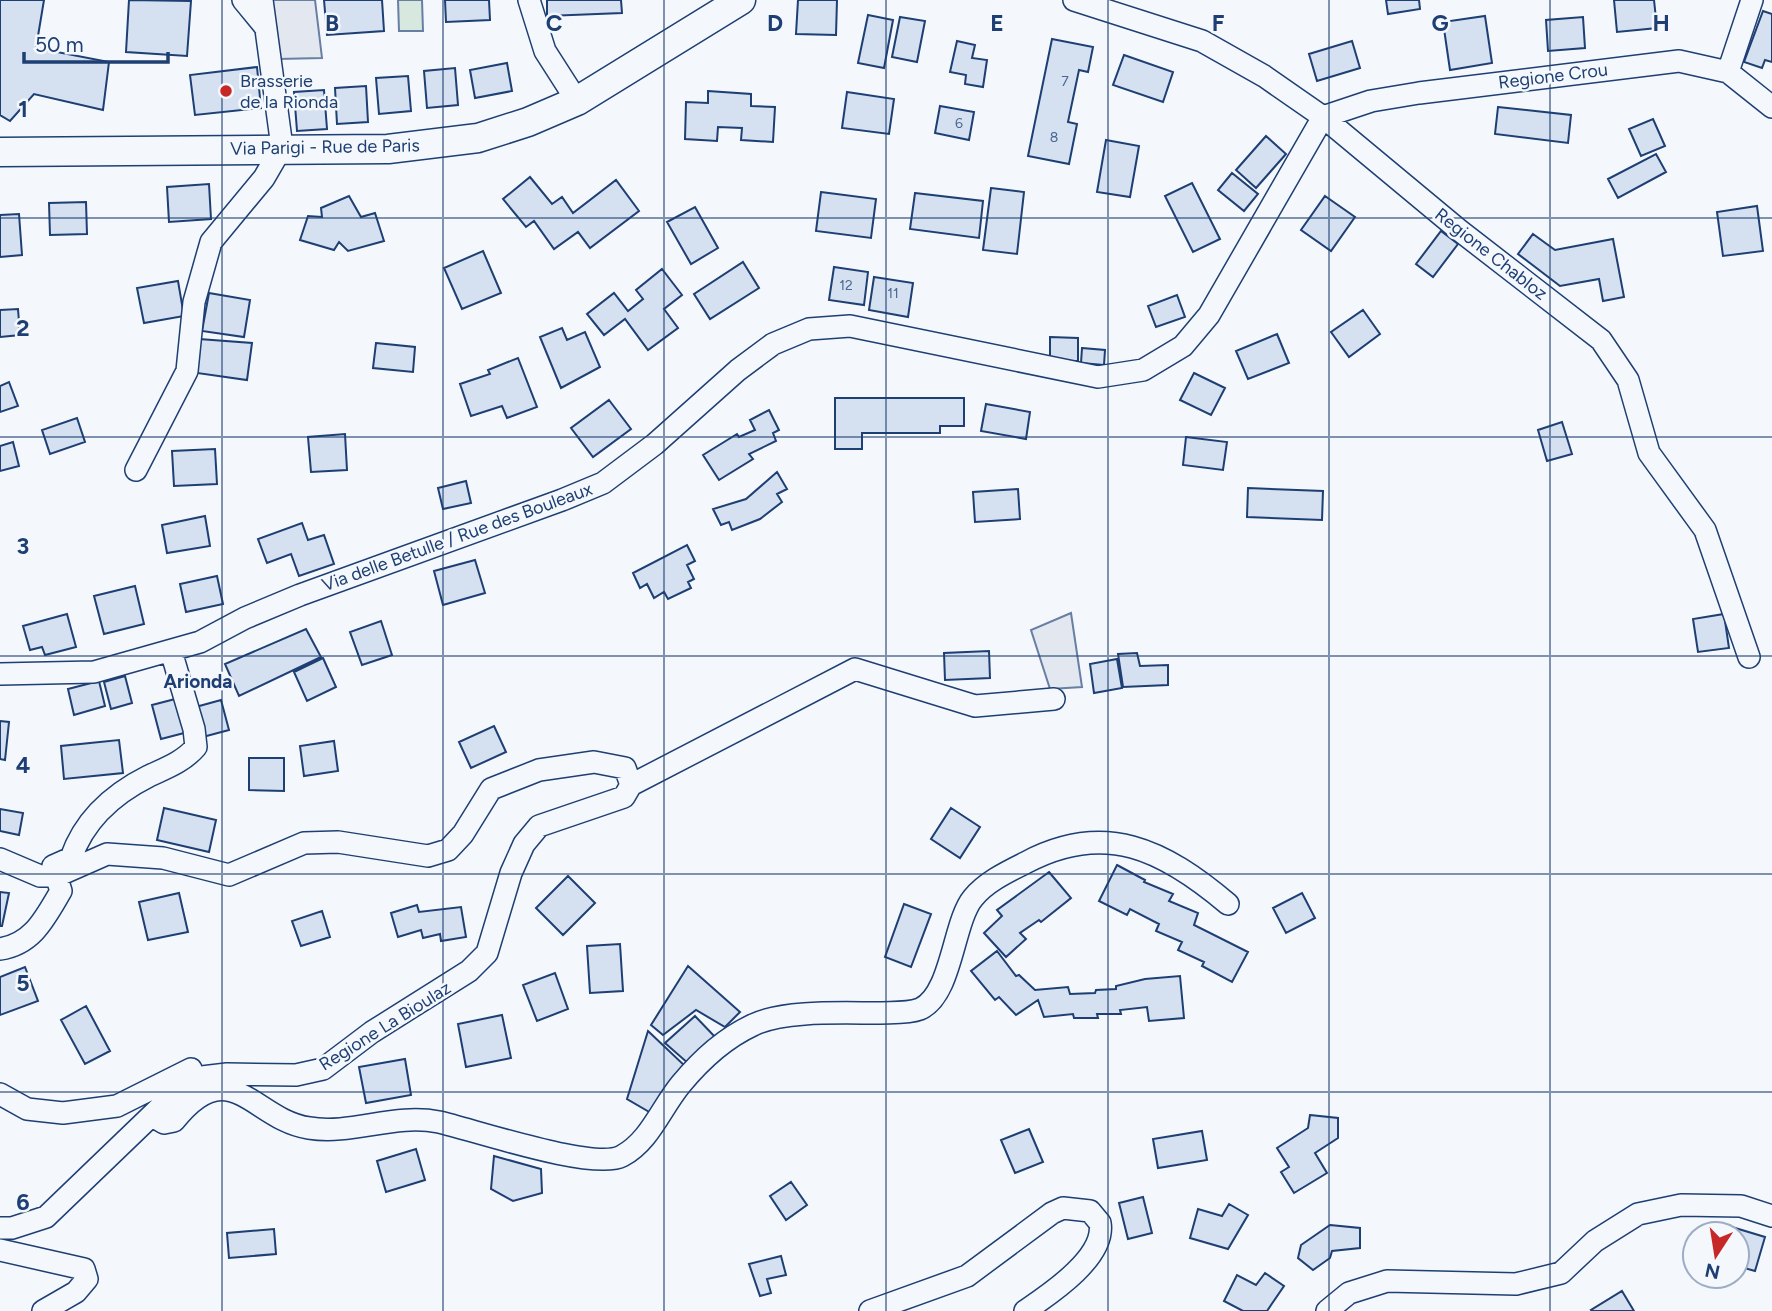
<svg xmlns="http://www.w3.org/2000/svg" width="1772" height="1311" font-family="Figtree,sans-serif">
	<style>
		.green { fill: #d7e8df; stroke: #687fa3; stroke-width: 2 }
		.parking { fill: #e3e8f0; stroke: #687fa3; stroke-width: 2 }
		.building { fill: #d5e0f0; stroke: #1d3f73; stroke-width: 2 }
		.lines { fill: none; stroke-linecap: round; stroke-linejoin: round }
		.minor-casing { stroke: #1d3f73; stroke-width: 24 }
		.major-casing { stroke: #1d3f73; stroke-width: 31 }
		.minor { stroke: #f4f7fb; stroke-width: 21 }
		.major { stroke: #f4f7fb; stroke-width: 28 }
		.grid { fill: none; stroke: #1d3f73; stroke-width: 2; stroke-opacity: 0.55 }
		.poi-dot { fill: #c62828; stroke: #f4f7fb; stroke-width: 2.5 }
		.labels { text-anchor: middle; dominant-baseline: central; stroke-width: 5; stroke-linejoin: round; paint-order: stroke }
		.number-label { font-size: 14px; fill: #4b6792 }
		.street-label { font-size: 18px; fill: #1d3f73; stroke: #f4f7fb }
		.poi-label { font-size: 18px; fill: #1d3f73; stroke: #f4f7fb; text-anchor: start }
		.neighbourhood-label { font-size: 19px; font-weight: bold; fill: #1d3f73; stroke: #f4f7fb }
		.grid-label { font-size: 23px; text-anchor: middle; font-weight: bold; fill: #1d3f73; stroke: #f4f7fb; stroke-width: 5; stroke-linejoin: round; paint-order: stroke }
	</style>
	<rect width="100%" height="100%" fill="#f4f7fb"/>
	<path class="green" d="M398 0H422L423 31H399Z"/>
	<path class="parking" d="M272 0H315L322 58 278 59Z
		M1071 613 1082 687 1050 689 1031 630Z"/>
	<path class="building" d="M0 0H44L36 48 109 62 103 110 34 94 10 121 0 115Z
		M129 0 191 1 187 56 126 52Z
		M324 0H382L384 31 327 35Z
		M445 0H489L490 20 446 22Z
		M547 0H621L622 13 547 16Z
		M798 0H837L836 35 796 34Z
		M1386 0H1419L1420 9 1388 14Z
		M1614 0H1654L1657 28 1617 32Z
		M1763 11 1772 14V62L1765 60 1762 68 1744 62Z
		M868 15 893 20 884 68 858 63Z
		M1485 16 1492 63 1450 70 1443 22Z
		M900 17 925 21 917 62 892 57Z
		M1583 17 1585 48 1548 51 1546 20Z
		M1052 39 1093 47 1088 72 1079 70 1068 122 1077 124 1069 164 1028 156Z
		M957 41 975 45 972 58 987 60 983 87 965 84 966 75 950 72Z
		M1352 41 1360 68 1317 81 1309 54Z
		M1124 55 1173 72 1163 102 1113 85Z
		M507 63 512 91 475 98 470 70Z
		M257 67 261 108 195 115 190 75Z
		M455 68 458 105 427 108 424 71Z
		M408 76 411 111 379 114 376 78Z
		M366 86 368 122 337 124 335 88Z
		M324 90 327 129 297 131 294 92Z
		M708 91 751 94V106L775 107 773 142 741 140 742 128 718 127 717 141 685 139 686 102 708 103Z
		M847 92 894 99 889 134 842 128Z
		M940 106 974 112 969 140 935 133Z
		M1498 107 1571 115 1568 143 1495 134Z
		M1653 119 1665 146 1641 156 1629 129Z
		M1266 136 1286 154 1256 188 1236 170Z
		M1106 140 1139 146 1130 197 1097 192Z
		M1656 154 1666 172 1618 198 1608 179Z
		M1232 173 1258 194 1244 211 1218 190Z
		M530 177 552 204 562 197 573 213 616 180 639 211 590 248 578 232 554 249 534 221 526 227 503 199Z
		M1192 183 1220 239 1193 252 1165 196Z
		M209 184 211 219 169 222 167 187Z
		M991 188 1024 192 1017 254 983 250Z
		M821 192 876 199 871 238 816 231Z
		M915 193 983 201 979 238 910 229Z
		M349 196 361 217 375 213 384 241 348 251 339 242 334 250 300 240 308 216 322 217 321 208Z
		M1325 196 1355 217 1331 251 1301 230Z
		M86 202 87 234 50 235 49 203Z
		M1757 206 1763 251 1723 256 1717 212Z
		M695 207 718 248 691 264 667 222Z
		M19 214 22 255 0 257V215Z
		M1441 231 1458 244 1433 277 1416 264Z
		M1533 234 1555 250 1613 239 1624 297 1603 301 1599 279 1560 286 1518 254Z
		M483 251 501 293 462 309 444 268Z
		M743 262 759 288 710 319 694 294Z
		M834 267 868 272 864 305 829 300Z
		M662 269 682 295 664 309 678 328 648 350 625 319 604 335 587 314 614 293 628 311 643 299 636 290Z
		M874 277 913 283 908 317 869 310Z
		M178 281 184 316 144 323 137 288Z
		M209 293 250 300 244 337 202 331Z
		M1177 295 1185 317 1156 327 1148 306Z
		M18 309 20 335 0 337V310Z
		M1363 310 1380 334 1349 357 1331 332Z
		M562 328 567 340 585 332 600 367 561 388 540 337Z
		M1277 334 1289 363 1248 379 1236 351Z
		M1050 337 1078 338V361H1050Z
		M199 339 252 343 247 380 197 373Z
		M376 343 415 347 413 372 373 368Z
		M1082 348 1105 350 1104 365 1081 363Z
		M518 358 537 407 507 418 502 406 471 416 460 384 490 374 488 370Z
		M1194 373 1225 388 1211 415 1180 400Z
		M9 382 18 406 0 412V386Z
		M835 398H964V426H940V433H862V449H835Z
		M609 400 631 429 593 457 571 428Z
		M986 404 1030 412 1026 439 981 431Z
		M769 410 779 430 773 433 776 441 749 454 753 459 719 480 703 455 737 434 739 437 755 430 750 420Z
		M77 418 85 442 50 454 42 430Z
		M1562 422 1572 454 1547 461 1538 430Z
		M345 434 347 470 311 472 308 437Z
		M1186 437 1227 442 1223 470 1183 465Z
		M13 442 19 466 0 471V446Z
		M215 449 217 484 174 486 172 451Z
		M777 472 787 489 777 494 782 502 760 519 732 530 729 522 721 525 713 509 746 499Z
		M466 481 471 503 443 509 438 488Z
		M1248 488 1323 491 1322 520 1247 517Z
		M1018 489 1020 519 975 522 973 492Z
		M205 516 210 546 167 553 162 525Z
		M302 523 308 540 324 535 334 564 299 576 291 554 267 563 258 539Z
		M687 545 695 561 687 565 694 579 688 582 691 588 668 599 664 592 654 598 647 584 640 588 633 573Z
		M475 560 485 593 443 605 434 571Z
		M217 576 223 604 186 612 180 584Z
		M135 586 144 624 104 634 94 596Z
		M67 614 76 647 45 655 42 647 30 650 23 626Z
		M1724 614 1729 648 1698 652 1693 619Z
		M381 621 392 655 362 665 350 632Z
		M306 629 321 657 239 696 225 664Z
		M989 651 990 678 945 680 944 653Z
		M1137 653 1140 666 1168 665V685L1123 687 1118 654Z
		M323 658 336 687 307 701 294 672Z
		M1117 659 1122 688 1094 693 1090 664Z
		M125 676 132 703 111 709 104 682Z
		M99 681 105 706 74 715 68 689Z
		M179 698 188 732 161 739 152 705Z
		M221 700 229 730 199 738 192 708Z
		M0 721 9 722 5 760 0 759Z
		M494 726 506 752 471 768 459 742Z
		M119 740 123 773 64 779 61 746Z
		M334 741 338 771 304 776 300 746Z
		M249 758H284V791L249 790Z
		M164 808 216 820 209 852 157 840Z
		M951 808 980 827 960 858 931 839Z
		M0 809 23 813 19 835 0 831Z
		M1117 865 1145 880 1144 882 1173 894 1169 901 1198 913 1194 925 1248 952 1232 982 1202 966 1204 962 1178 950 1182 942 1156 931 1159 924 1130 909 1127 915 1099 901Z
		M1049 872 1071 898 1041 922 1039 920 1020 933 1026 939 1006 957 984 933 1002 916 997 910Z
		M568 876 595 903 563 935 536 908Z
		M0 892 9 893 2 926H0Z
		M179 893 188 932 148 940 139 902Z
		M1302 893 1315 918 1286 933 1273 908Z
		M904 904 931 914 911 967 885 957Z
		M417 905 419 912 461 907 466 937 441 941 440 934 423 938 421 930 398 937 391 913Z
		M322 911 330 937 301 946 292 921Z
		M620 944 623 991 590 993 587 946Z
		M997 951 1016 976 1019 975 1035 990 1068 987 1070 994 1095 993 1096 990 1116 989V986L1145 979 1180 976 1184 1018 1149 1021 1147 1007 1120 1010 1121 1014H1097L1098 1018H1074L1073 1014 1044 1017 1038 1000 1016 1015 999 997 995 1000 971 971Z
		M688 966 740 1012 725 1027 696 1010 663 1035 651 1025Z
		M25 967 38 1001 0 1015V977Z
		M555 973 568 1009 537 1021 523 985Z
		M86 1006 110 1051 85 1064 61 1020Z
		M502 1015 511 1058 466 1067 458 1024Z
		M695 1016 717 1039 690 1065 665 1043Z
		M648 1031 685 1066 651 1113 627 1099Z
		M405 1059 411 1095 366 1103 359 1067Z
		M1310 1115 1338 1118V1138L1315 1153 1327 1173 1294 1193 1281 1172 1289 1167 1277 1148 1308 1128Z
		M1029 1129 1043 1162 1015 1173 1001 1140Z
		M1202 1131 1207 1160 1158 1168 1153 1139Z
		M416 1149 425 1180 386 1192 377 1161Z
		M494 1156 541 1169 542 1193 513 1201 491 1189Z
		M791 1182 807 1205 786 1220 770 1196Z
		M1143 1197 1152 1233 1128 1239 1119 1203Z
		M1229 1204 1248 1215 1228 1249 1190 1238 1198 1209 1222 1216Z
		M1722 1224 1765 1237 1755 1271 1737 1266V1234H1719Z
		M1330 1225 1360 1228V1248L1332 1251 1330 1258 1313 1270 1298 1258 1301 1245Z
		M274 1229 276 1254 229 1258 227 1233Z
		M781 1256 786 1275 767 1279 771 1293 760 1296 749 1264Z
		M1265 1273 1284 1286 1267 1311H1243L1224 1301 1237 1275 1256 1285Z
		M1622 1291 1634 1311H1592L1591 1310Z"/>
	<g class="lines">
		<g class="minor-casing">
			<path id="minor" d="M243 0 266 28
				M529 0 545 51 577 101
				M1074 0 1202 41 1264 76 1323 117 1459 230 1601 340 1628 380 1649 453 1705 530 1749 657
				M1728 72 1752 0
				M1323 117 1371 101 1419 93 1679 61 1728 72 1772 107
				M136 470 187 371 194 302 211 242 264 178 282 147 262 0
				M0 674 94 672 200 642 245 618 300 595 562 500 603 483 655 444 738 370 773 344 809 329 850 326 1098 377 1143 370 1183 346 1209 315 1323 117
				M631 785 855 669 975 706 1054 699
				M0 859 40 876H57L107 854 163 858 229 875 304 843 338 842 428 856 448 850 463 834 491 789 539 770 594 762 625 768 631 785 624 797 539 826 524 844 511 873 487 953 469 971 372 1032 323 1069 296 1075 227 1074 202 1077 177 1091 46 1217 12 1228H0
				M0 949C33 944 45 918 61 891L53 866 71 858C84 820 113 794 149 776 166 768 183 762 196 747L194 729 171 651
				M0 1094 27 1109 63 1113 117 1106 191 1069
				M152 1116 164 1123 174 1121C231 1050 253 1120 309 1128 353 1135 394 1113 439 1122 474 1130 594 1171 622 1156 650 1141 661 1108 681 1084 700 1061 725 1038 753 1025 783 1010 843 1013 877 1013 890 1012 907 1014 920 1009 952 995 953 922 973 898 986 882 1007 872 1025 863 1105 820 1164 850 1228 904
				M0 1250 84 1269 87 1279 76 1292 43 1311
				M870 1311 967 1276 1052 1213 1063 1208 1090 1211 1100 1223C1106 1257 1050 1294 1025 1311
				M1327 1311 1349 1293 1387 1281 1516 1284 1561 1273 1595 1241 1638 1214 1681 1205 1741 1206 1772 1216"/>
		</g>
		<g class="major-casing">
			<path id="major" d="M0 152 388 149 478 138 528 122 577 101 741 0"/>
		</g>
		<use href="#minor" class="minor"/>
		<use href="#major" class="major"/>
	</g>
	<path class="grid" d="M222 0V1311M443 0V1311M664 0V1311M886 0V1311M1108 0V1311M1329 0V1311M1550 0V1311M0 218H1772M0 437H1772M0 656H1772M0 874H1772M0 1092H1772"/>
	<circle class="poi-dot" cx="226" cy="91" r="7"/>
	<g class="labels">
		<g class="number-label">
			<text x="1065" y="81">7</text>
			<text x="959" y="123">6</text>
			<text x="1054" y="137">8</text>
			<text x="846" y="285">12</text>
			<text x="893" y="293">11</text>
		</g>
		<g class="street-label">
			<text transform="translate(1553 76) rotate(-7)">Regione Crou</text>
			<text transform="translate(325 147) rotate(-1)">Via Parigi - Rue de Paris</text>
			<text transform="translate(1491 254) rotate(38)">Regione Chabloz</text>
			<text transform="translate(457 537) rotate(-20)">Via delle Betulle / Rue des Bouleaux</text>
			<text transform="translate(385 1026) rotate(-32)">Regione La Bioulaz</text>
		</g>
		<g class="poi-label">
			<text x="240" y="81">Brasserie<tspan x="240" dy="21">de la Rionda</tspan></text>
		</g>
		<g class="neighbourhood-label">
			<text x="198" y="681">Arionda</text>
		</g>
	</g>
	<g class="grid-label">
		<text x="332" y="31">B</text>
		<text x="554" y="31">C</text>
		<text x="775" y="31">D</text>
		<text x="997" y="31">E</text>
		<text x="1218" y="31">F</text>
		<text x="1440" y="31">G</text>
		<text x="1661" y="31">H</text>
		<text x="23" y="117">1</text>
		<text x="23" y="336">2</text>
		<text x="23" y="554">3</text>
		<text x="23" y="773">4</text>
		<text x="23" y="991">5</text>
		<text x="23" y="1210">6</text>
	</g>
	<g transform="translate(1716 1255) rotate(192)"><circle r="33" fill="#f4f7fb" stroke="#9eadc5" stroke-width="2"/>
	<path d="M0-5L12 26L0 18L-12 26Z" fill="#c62828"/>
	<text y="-10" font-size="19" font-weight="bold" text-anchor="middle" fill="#1d3f73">N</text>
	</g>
	<path d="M24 52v10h144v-10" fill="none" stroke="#1d3f73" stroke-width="3.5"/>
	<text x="35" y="52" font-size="21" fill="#1d3f73" stroke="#f4f7fb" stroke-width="5" paint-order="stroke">50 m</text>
</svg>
